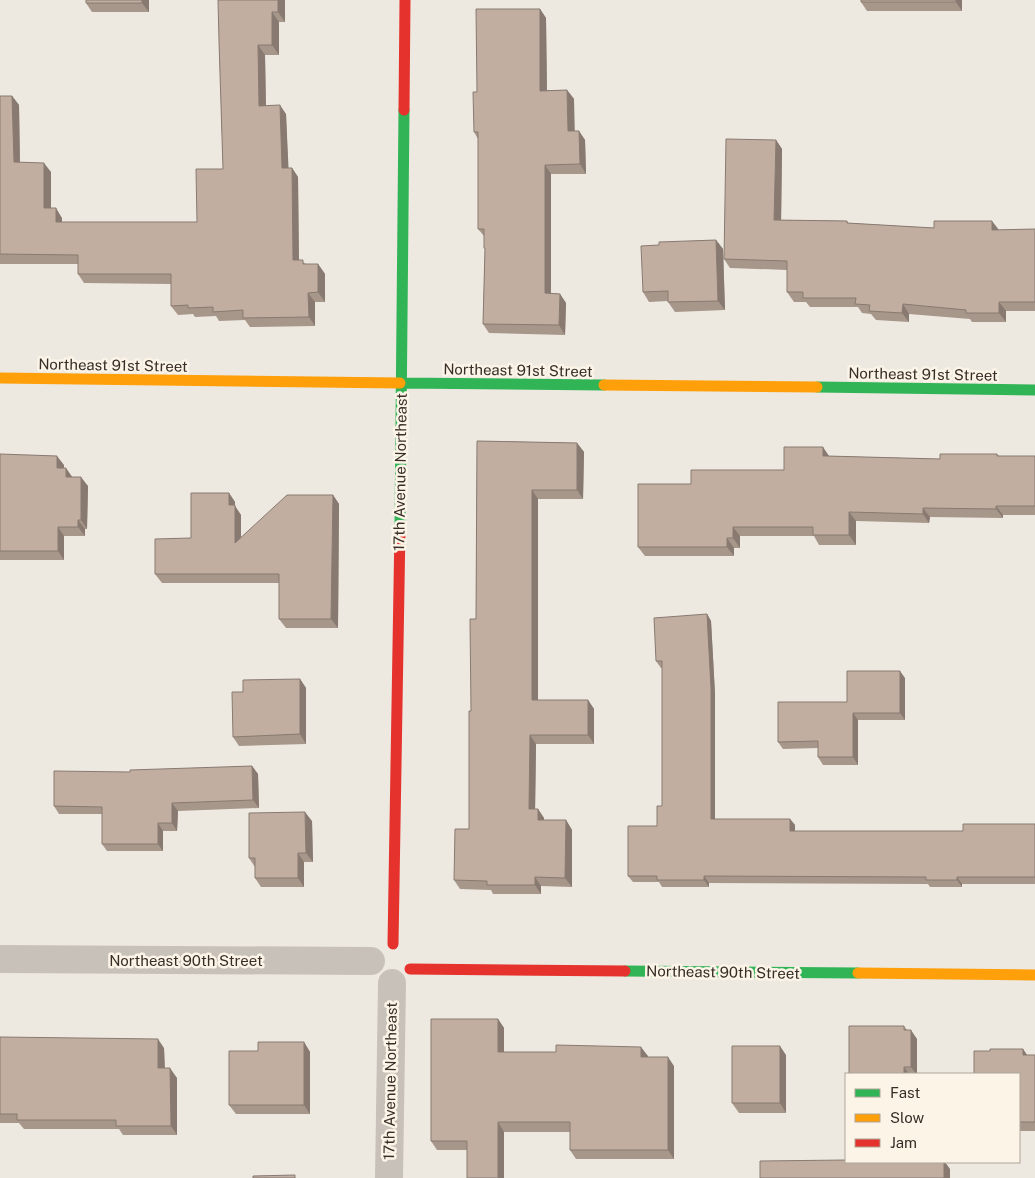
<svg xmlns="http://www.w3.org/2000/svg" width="1035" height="1178" font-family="'Public Sans',sans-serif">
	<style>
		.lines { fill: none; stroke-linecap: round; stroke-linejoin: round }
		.street { stroke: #c7c1b9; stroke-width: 28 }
		.fast { stroke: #30b455; stroke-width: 11 }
		.slow { stroke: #ff9f0a; stroke-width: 11 }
		.jam { stroke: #e5322d; stroke-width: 11 }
		.wall { fill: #a7968a }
		.shaded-wall { fill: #887a71 }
		.building { fill: #c2aea1; stroke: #887a71 }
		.labels { text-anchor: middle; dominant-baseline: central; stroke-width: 5; stroke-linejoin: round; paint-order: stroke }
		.street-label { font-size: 15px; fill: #382e27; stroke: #fbf4e7 }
	</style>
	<rect width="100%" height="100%" fill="#ede9e1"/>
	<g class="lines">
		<path class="street" d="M0 959 371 961
			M389 1178 392 983"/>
		<path class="fast" d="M400 383 604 385
			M817 387 1035 390
			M400 527 404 110
			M625 971 858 973"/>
		<path class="slow" d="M0 378 400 383
			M604 385 817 387
			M858 973 1035 975"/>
		<path class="jam" d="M404 110 405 0
			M393 944 400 527
			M410 969 625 971"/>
	</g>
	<path class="wall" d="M149 0V12H92L86 3Z
		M285 0V22H279V55H265L266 106 286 114 288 168H292L298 177 299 260 306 264H318L325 274V302H315V326L250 327 245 320 219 321 216 316 195 317 193 314 178 315 171 306V284L84 283 78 274V264H0V96H12L19 105 20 162 51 172V208L62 218V222H197L223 169 219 41Z
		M962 0V11H867L861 2Z
		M540 9 546 18 547 90H567L574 99V131H579L585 140 586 174H551V293L560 294 566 303 565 335 489 333 483 324 485 249 484 248V236L478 229V139L474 132 477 92Z
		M776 140 782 149 781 220 847 221 848 223 934 228 998 230 1035 229V311H1006V322H972L970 319 909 314V322L876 320 871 314 862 313 858 307H810L806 302H794L787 292V270L730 268 724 259Z
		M716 240 723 249 725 310 675 312 668 302V301L649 302 643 292 659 245Z
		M477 441 577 443 584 452 583 499H538V700H588L594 709V744H536L535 809H538L544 818V820H566L572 830V887L541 886V894H493L491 890 460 889 454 880 469 829 471 711 476 619Z
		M0 454 64 465V468L72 477 88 486 87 529H85V536H64V560H0Z
		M997 454 999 456H1035V515H1003V518L930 517 929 523 856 521V545H819L814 536H740V548H734V556H645L638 547 691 484 784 470 829 456 940 459Z
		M229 493 235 502V506L241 515V537L333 495 339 504 338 628H286L279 619V583H162L155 574 191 538Z
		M707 614 711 621 715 694V819H790L795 825V831H963L1035 824V884H962V887H930L928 884 709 883V887H662L659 882H633L628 876 657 826 662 806V668H661L656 661Z
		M905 678V720H858V765H823L818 757V748L783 749 778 742 847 702Z
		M300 679 306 688V744L239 746 233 737 243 692Z
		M252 766 258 774 259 808 178 811 177 831H163V851H107L102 844V814H59L54 806 130 772Z
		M312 821 313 862H304V887H261L255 878V867L249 858Z
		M498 1019 504 1028V1052L648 1056V1057L674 1066V1159H576L570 1150V1132H504V1178L467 1150H437L431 1141Z
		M904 1026 907 1030 917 1039V1074H849Z
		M0 1037 164 1048 165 1068 177 1078V1135H123L119 1129H24L19 1123H0Z
		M304 1042 310 1052V1114H236L229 1105 258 1051Z
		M1023 1049 1027 1055H1035V1131H1019V1074L990 1051Z
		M786 1055V1113H739L732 1103Z"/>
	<path class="shaded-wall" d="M142 0H149V12L142 3Z
		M278 0H285V22L278 12Z
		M956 0H962V11L956 2Z
		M540 9 546 18 547 100 540 91Z
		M272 12 279 22V55L272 45Z
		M258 45 265 55 266 115 259 106Z
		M567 90 574 99 575 140 568 131Z
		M12 96 19 105 20 172 14 162Z
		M280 105 286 114 289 178 282 168Z
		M579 131 585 140 586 174 580 164Z
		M776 140 782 149 781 229 774 220Z
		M44 163 51 172V218L44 208Z
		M545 165 551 174V302L545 293Z
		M292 168 298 177 299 269 293 260Z
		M56 208 62 218V232L56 222Z
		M992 221 999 230H992Z
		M716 240 723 249 725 310 718 301Z
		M318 264 325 274V302L318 292Z
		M308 293 315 302V326L309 317Z
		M560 294 566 303 565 335 559 325Z
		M999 302 1006 311V322L999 313Z
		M903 304 909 314V322L902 313Z
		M577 443 584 452 583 499 577 490Z
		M823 447 829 456V465L823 456Z
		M57 456 64 465V478L57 468Z
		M66 468 73 478 66 477Z
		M81 477 88 486 87 529 81 520Z
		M532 490 538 499V709L532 700Z
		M229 493 235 502V506L241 515V553L235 543 229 505Z
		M333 495 339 504 338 628 331 619Z
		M996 506 1003 515V518L996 509Z
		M923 508 930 517 929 523 923 514Z
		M849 512 856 521V545L849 535Z
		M78 520 85 529V536L78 527Z
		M58 527 64 536V560L58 551Z
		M733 527 740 536V548L733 538Z
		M727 538 734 548V556L727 547Z
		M707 614 711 621 715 694V825L711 819Z
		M900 671 905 678V720L900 713Z
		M300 679 306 688V744L300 734Z
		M588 700 594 709V744L588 735Z
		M853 713 858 720V765L853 757Z
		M530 735 536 744 535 818 529 809Z
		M252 766 258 774 259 808 253 800Z
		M172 803 178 811 177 831 172 823Z
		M538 809 544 818V830L538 820Z
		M305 812 312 821 313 862 306 853Z
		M790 819 795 825V838L790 831Z
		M566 820 572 830V887L565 878Z
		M158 823 163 831V851L158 844Z
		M298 853 304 862V887L298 878Z
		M704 876 709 883V887L704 880Z
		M535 877 541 886V894L535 885Z
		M957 877 962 884V887L957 880Z
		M498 1019 504 1028V1061L498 1052Z
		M911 1030 917 1039V1074H916L911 1067Z
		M158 1039 164 1048 165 1078 158 1068Z
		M304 1042 310 1052V1114L304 1105Z
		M780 1046 786 1055V1113L780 1103Z
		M641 1047 648 1056V1066L641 1057Z
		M1023 1049 1029 1058 1023 1055Z
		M668 1057 674 1066V1159L668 1150Z
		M904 1067 909 1074H904Z
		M170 1068 177 1078V1135L171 1126Z
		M498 1122 504 1132V1178H498Z
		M944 1162H945L950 1169V1178H944Z"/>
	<path class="building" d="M86 0H142V3H86Z
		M218 0H278V12H272V45H258L259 106 280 105 282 168H292L293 260H303V264H318V292L308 293 309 317 243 318V310L213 312V307L188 308V305L171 306V274H78V255L0 254V96H12L14 162 44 163V208H56V222H197L196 169H223L219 41Z
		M861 0H956V2H861Z
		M476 9H540V91L567 90 568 131H579L580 164 545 165V293L560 294 559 325 483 324 485 248H484V229H478V132H474L473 92H477Z
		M726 139 776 140 774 220 847 221V223L934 228V221H992V230L1035 229V302H999V313H966V310L903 304 902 313 869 311 870 305 855 304 856 298H803V292H787V261L724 259Z
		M716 240 718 301 668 302V291L643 292 641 246 659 245V242Z
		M477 441 577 443V490H532V700H588V735H530L529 809H538V820H566L565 878 535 877V885H487V881L454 880 455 829H469V711H471L470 619H476Z
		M784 447H823V456H827L940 459V454H997V456H1035V506H996V509L923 508V514L849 512V535H813V527H733V538H727V547H638V484H691V470H784Z
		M0 454 57 456V468H66V477H81V520H78V527H58V551H0Z
		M191 493H229V505H235V543L287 495H333L331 619H279V574H155V539L191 538Z
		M707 614 711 688V819H790V831H963V824H1035V877H957V880H926V877L704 876V880H657V876H628V826H657V806H662V661H656L654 618Z
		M847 671H900V713H853V757H818V741L778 742V702H847Z
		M300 679V734L233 737 232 692H243V680Z
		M252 766 253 800 172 803V823H158V844H102V807L54 806V771L130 772V770Z
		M305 812 306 853H298V878H255V858H249V813Z
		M431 1019H498V1052H556V1045L641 1047V1057H668V1150H570V1122H498V1178H467V1141H431Z
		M849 1026H904V1030H911V1067H904V1074H849Z
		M0 1037 158 1039V1068H170L171 1126H116V1120H17V1114H0Z
		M258 1042H304V1105H229V1051H258Z
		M732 1046H780V1103H732Z
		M990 1049H1023V1055H1035V1122H1019V1074H974V1051H990Z
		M846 1160V1162H944V1178H760V1161Z
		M295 1175V1178H253V1176Z"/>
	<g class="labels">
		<g class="street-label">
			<text transform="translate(113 365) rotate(1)">Northeast 91st Street</text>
			<text transform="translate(518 370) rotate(1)">Northeast 91st Street</text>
			<text transform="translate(923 374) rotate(1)">Northeast 91st Street</text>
			<text transform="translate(400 472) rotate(-89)">17th Avenue Northeast</text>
			<text x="186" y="960">Northeast 90th Street</text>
			<text transform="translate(723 972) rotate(1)">Northeast 90th Street</text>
			<text transform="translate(390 1081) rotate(-89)">17th Avenue Northeast</text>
		</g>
	</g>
	<rect x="845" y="1073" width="175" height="90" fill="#fbf4e7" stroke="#ada59a"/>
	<rect x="855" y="1089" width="25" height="8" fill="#30b455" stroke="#ada59a"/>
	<text x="890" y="1098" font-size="15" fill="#382e27">Fast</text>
	<rect x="855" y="1114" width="25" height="8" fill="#ff9f0a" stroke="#ada59a"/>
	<text x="890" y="1123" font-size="15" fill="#382e27">Slow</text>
	<rect x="855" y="1139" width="25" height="8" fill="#e5322d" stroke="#ada59a"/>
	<text x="890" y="1148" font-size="15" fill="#382e27">Jam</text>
</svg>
